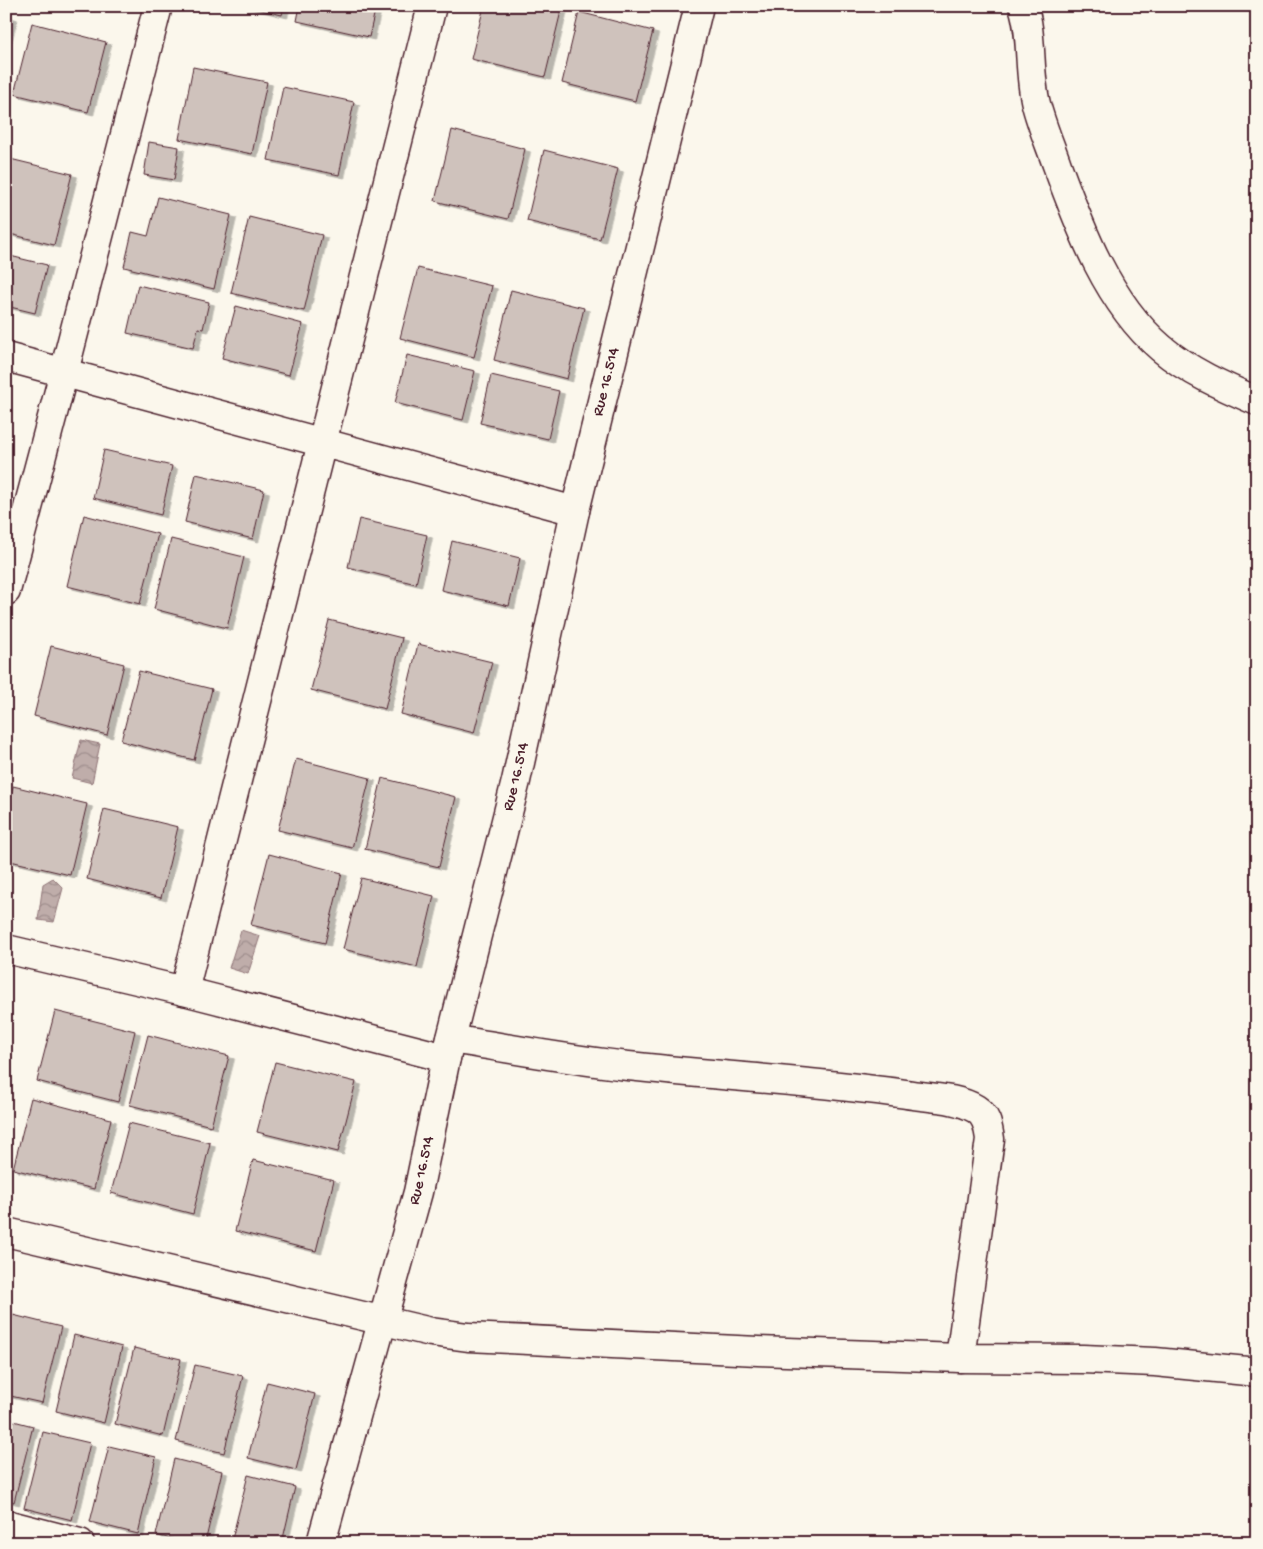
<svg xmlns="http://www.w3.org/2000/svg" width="1263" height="1549" font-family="'Gochi Hand',sans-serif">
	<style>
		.water { fill: url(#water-waves); stroke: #907477 }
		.building { fill: #cfc2bc; stroke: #4a1f2b; filter: url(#shadow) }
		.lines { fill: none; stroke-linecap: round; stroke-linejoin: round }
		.minor-casing { stroke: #4a1f2b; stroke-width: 31 }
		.minor { stroke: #fbf7ec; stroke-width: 28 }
		.labels { text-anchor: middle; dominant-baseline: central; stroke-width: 4; stroke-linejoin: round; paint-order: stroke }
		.street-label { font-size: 16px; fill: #4a1f2b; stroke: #fbf7ec }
	</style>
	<defs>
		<pattern id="water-waves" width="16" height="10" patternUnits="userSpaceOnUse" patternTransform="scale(1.25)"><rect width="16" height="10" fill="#bfadaa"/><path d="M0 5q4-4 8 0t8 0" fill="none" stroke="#9d8c8b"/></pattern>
		<filter id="shadow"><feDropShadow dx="5.5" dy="3" stdDeviation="0" flood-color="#0004"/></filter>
	</defs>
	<rect width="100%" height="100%" fill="#fbf7ec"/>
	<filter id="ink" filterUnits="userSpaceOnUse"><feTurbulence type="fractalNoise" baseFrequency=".02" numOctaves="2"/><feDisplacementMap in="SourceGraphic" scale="10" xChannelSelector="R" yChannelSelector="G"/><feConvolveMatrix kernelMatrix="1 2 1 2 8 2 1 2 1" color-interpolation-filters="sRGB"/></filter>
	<g filter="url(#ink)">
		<path class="water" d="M81 740 100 744 92 783 72 778Z
			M53 878 63 888 54 922 38 920 43 884Z
			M241 930 260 936 248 974 229 968Z"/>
		<path class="building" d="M244 6H284L282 15Z
			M300 6H376L369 37 297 21Z
			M484 6 562 7 545 77 471 59Z
			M579 12 653 31 635 101 562 83Z
			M6 15 12 17 6 39Z
			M32 23 106 42 88 112 14 94Z
			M193 67 267 82 252 154 179 139Z
			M283 87 354 102 339 175 268 160Z
			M452 130 525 149 508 219 435 201Z
			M149 142 179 147 174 180 144 175Z
			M544 150 618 169 600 239 527 221Z
			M6 158 72 174 54 245 6 233Z
			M158 197 231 215 214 289 124 267 132 232 148 236Z
			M249 217 322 235 304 311 231 293Z
			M6 255 47 265 35 313 6 306Z
			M418 268 492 286 474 357 400 338Z
			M138 285 209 302 203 329 198 328 193 348 127 333Z
			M511 290 584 308 567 379 494 360Z
			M236 306 303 324 289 375 222 358Z
			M407 355 475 371 463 420 395 403Z
			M491 375 559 391 548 439 480 423Z
			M104 450 172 466 161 515 93 498Z
			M196 474 264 490 253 539 185 522Z
			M84 515 158 534 140 604 67 586Z
			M359 519 427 535 416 584 348 567Z
			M171 539 244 557 227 628 154 609Z
			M452 541 520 558 509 606 441 590Z
			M329 620 402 638 385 709 311 690Z
			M418 644 492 662 474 733 401 714Z
			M51 646 124 664 107 735 34 716Z
			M139 671 212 689 194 760 121 741Z
			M296 759 370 778 352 848 278 830Z
			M382 778 456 797 439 867 365 849Z
			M13 786 87 804 70 875 6 860V816Z
			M104 809 178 827 161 898 87 879Z
			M269 854 342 873 325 943 251 925Z
			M361 878 434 896 417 967 343 949Z
			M55 1011 135 1031 118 1102 37 1081Z
			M148 1035 229 1056 211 1126 130 1105Z
			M275 1062 356 1082 338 1152 257 1132Z
			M31 1098 111 1119 94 1189 13 1169Z
			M129 1123 210 1143 193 1214 111 1193Z
			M253 1160 334 1180 316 1251 235 1231Z
			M13 1315 61 1327 42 1403 6 1395V1341Z
			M74 1335 122 1347 104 1423 56 1411Z
			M134 1348 181 1359 163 1436 115 1424Z
			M195 1365 243 1376 224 1453 176 1441Z
			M267 1382 315 1394 296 1470 248 1458Z
			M6 1419 33 1426 14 1502 6 1500Z
			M43 1432 90 1443 72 1520 24 1508Z
			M109 1446 156 1457 138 1534 90 1522Z
			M174 1459 222 1471 205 1543H187L156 1535Z
			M248 1475 295 1487 282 1543H231Z"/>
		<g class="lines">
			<g class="minor-casing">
				<g id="minor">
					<path d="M1023 6C1033 34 1028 73 1036 104 1041 124 1050 145 1057 165 1080 228 1108 303 1161 348 1188 371 1224 387 1257 401"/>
					<path d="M6 357 575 511"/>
					<path d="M6 591 64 372 158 6"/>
					<path d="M6 949 184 991 446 1058"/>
					<path d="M184 991 432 6"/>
					<path d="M451 1039C513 1049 575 1061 638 1067 728 1077 817 1081 906 1094 929 1098 956 1097 976 1109 987 1116 988 1127 990 1139L960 1358"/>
					<path d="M6 1232 431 1332 468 1337 758 1351 960 1358 1083 1359 1155 1362 1257 1372"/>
					<path d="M6 1524 80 1543"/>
					<path id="s1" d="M321 1543 418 1192 446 1058 516 781 575 511 699 6"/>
				</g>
			</g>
			<use href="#minor" class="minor"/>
		</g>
	</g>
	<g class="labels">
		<g class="street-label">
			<text stroke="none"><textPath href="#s1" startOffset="1196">Rue 16.514</textPath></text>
			<text stroke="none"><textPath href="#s1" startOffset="791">Rue 16.514</textPath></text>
			<text stroke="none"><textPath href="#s1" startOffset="386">Rue 16.514</textPath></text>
		</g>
	</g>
	<rect width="1263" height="1549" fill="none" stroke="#fbf7ec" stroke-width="25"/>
	<rect x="12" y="12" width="1238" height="1524" fill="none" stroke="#4a1f2b" stroke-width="2" filter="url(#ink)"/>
</svg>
